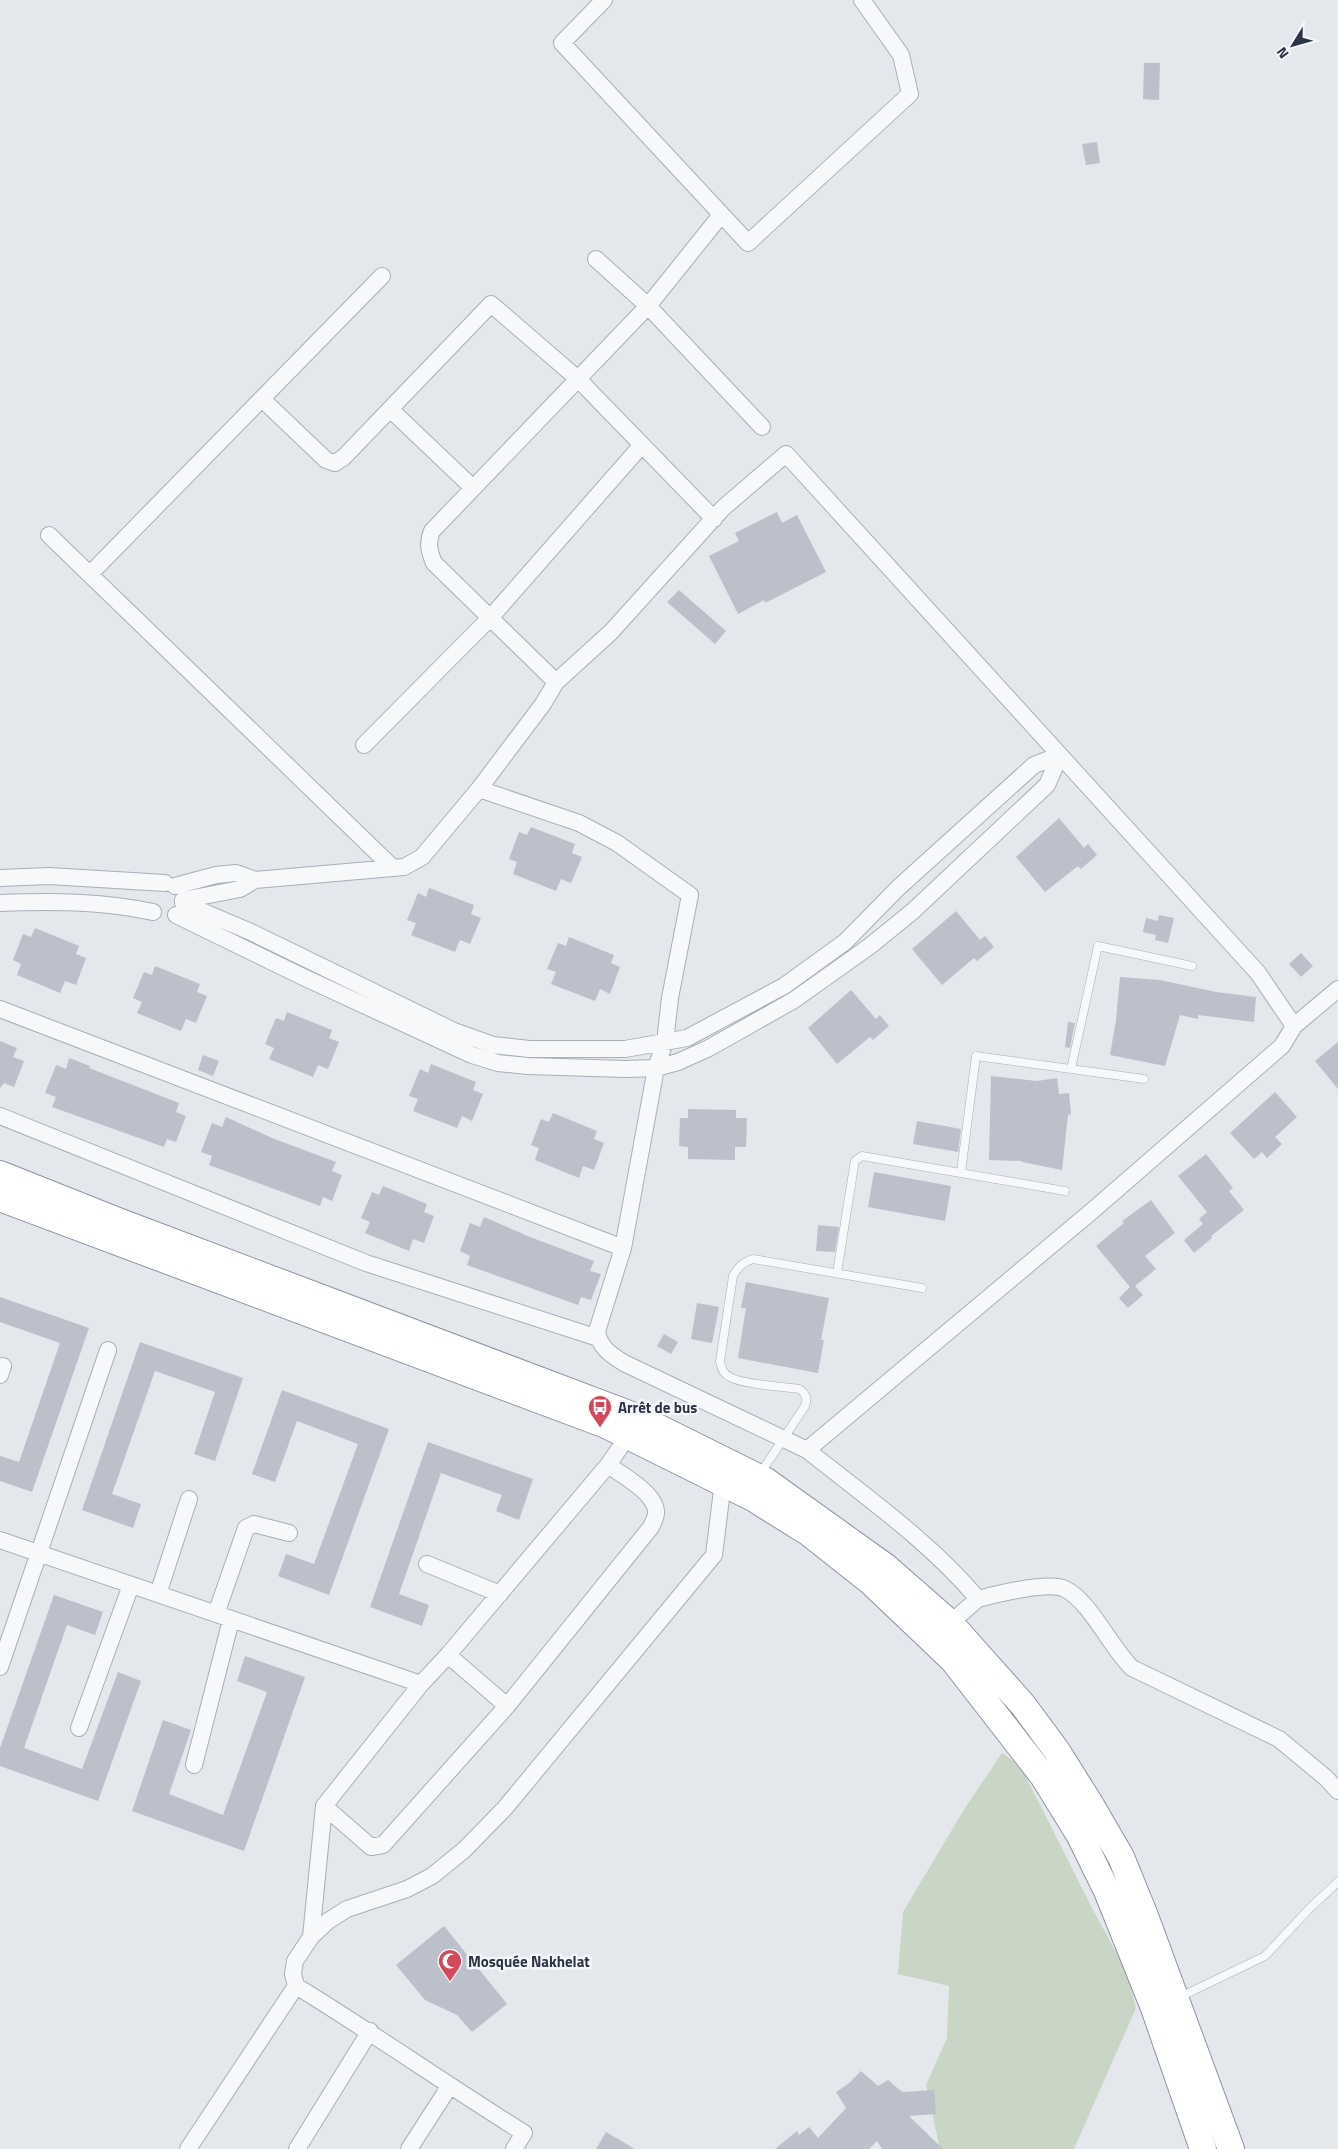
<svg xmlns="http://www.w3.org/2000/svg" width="1338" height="2149" font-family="'Titillium Web',sans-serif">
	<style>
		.green { fill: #c9d6c5 }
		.building { fill: #bbc0ca }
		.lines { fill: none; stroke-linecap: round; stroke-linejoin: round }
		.service-casing { stroke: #a9aeb7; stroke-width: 9 }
		.minor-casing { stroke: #a9aeb7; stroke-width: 18 }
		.trunk-casing { stroke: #8b94a3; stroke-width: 28 }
		.service { stroke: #f7f8fa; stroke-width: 8 }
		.minor { stroke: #f7f8fa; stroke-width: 16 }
		.trunk { stroke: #fff; stroke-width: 26 }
		.labels { text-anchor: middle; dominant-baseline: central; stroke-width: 5; stroke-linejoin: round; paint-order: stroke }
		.poi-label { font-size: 15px; font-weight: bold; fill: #2b3445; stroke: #f4f6f9; text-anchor: start }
	</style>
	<rect width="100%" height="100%" fill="#e4e7ec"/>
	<path class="green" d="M1002 1753 1020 1765 1093 1910 1126 1970 1136 2008 1074 2149H940L926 2085 947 2038 949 1986 898 1974 903 1912 965 1808Z"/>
	<path class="building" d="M1144 63H1160L1159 100 1143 99Z
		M1097 142 1100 163 1086 165 1082 144Z
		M777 512 782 523 797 515 826 572 765 603 764 600 738 614 709 556 739 541 735 533Z
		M679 590 726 631 715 644 667 602Z
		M1059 818 1084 848 1088 844 1097 855 1081 869 1078 866 1045 892 1016 857Z
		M531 827 575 844 572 853 582 857 571 883 561 879 556 891 513 874 517 862 509 859 519 832 527 835Z
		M429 888 474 905 471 914 481 918 470 944 460 940 455 952 411 935 416 923 407 920 418 893 426 897Z
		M956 911 980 940 985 936 994 947 977 961 974 958 942 985 912 949Z
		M1159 915 1174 918 1168 943 1155 940 1156 935 1143 932 1146 918 1158 921Z
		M35 928 79 946 76 954 86 958 76 985 65 981 60 993 17 975 21 964 13 960 23 934 31 937Z
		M569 937 614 955 611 963 620 967 610 994 600 989 595 1001 551 984 556 972 547 969 558 943 566 946Z
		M1301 953 1313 966 1301 977 1289 964Z
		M155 966 200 984 197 992 207 996 196 1023 186 1019 181 1031 137 1013 142 1002 133 998 144 972 152 975Z
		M1120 977 1160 980 1216 992 1256 997 1254 1022 1198 1015V1019L1180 1015 1165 1066 1110 1055 1116 1020Z
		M851 990 876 1019 880 1015 889 1026 873 1040 870 1037 837 1064 808 1028Z
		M287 1012 332 1030 329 1038 339 1042 328 1069 318 1065 313 1077 269 1059 274 1048 265 1044 276 1018 284 1021Z
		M1068 1022 1075 1023 1070 1048 1065 1047Z
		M0 1041 17 1048 13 1057 24 1061 14 1087 4 1083 0 1088Z
		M1338 1042V1089L1315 1061Z
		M203 1055 219 1061 213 1076 198 1070Z
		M69 1058 90 1066 89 1068 179 1103 176 1112 186 1116 176 1142 167 1139 164 1147 52 1107 56 1097 45 1093 56 1065 66 1069Z
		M431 1064 476 1082 473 1090 483 1094 472 1121 462 1116 457 1128 413 1111 418 1099 409 1096 420 1069 428 1073Z
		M991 1076 1037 1081 1057 1078 1059 1094 1069 1093 1071 1114 1068 1115 1062 1170 1022 1162V1161L989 1160Z
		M1275 1092 1297 1117 1275 1137 1282 1144 1267 1158 1262 1152 1254 1159 1230 1133Z
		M688 1109 736 1110V1118H747L746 1147H735V1160L688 1159V1147L679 1146 680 1118H688Z
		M553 1113 597 1131 594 1139 604 1143 594 1170 583 1166 579 1178 535 1160 539 1148 531 1145 541 1119 549 1122Z
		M226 1117 272 1138 336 1162 332 1171 342 1175 332 1201 323 1197 320 1206 209 1165 212 1156 201 1152 212 1123 222 1127Z
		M917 1121 961 1129 958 1152 913 1144Z
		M1206 1154 1233 1188 1229 1191 1244 1210 1211 1236 1212 1238 1194 1253 1184 1240 1203 1224 1199 1219 1207 1212 1178 1176Z
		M874 1172 951 1186 945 1221 868 1207Z
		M383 1186 427 1204 424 1212 434 1216 424 1243 413 1239 409 1251 365 1233 370 1222 361 1218 372 1192 379 1195Z
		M1151 1200 1175 1233 1145 1256 1156 1269 1135 1286 1143 1295 1128 1308 1119 1298 1130 1287 1096 1246 1124 1223 1122 1221Z
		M484 1217 530 1237 594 1261 590 1271 601 1274 591 1300 581 1297 578 1305 467 1265 470 1256 460 1251 470 1223 480 1227Z
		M818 1225 839 1227 835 1252 816 1251Z
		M746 1282 829 1298 821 1340H824L818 1373 738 1358 746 1308H741Z
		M0 1297 89 1328 32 1492 0 1481V1456L19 1462 60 1343 0 1322Z
		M697 1303 719 1307 712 1343 691 1339Z
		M664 1334 678 1342 671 1354 657 1346Z
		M140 1342 243 1378 215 1461 194 1454 215 1392 155 1371 112 1494 141 1504 133 1528 82 1510Z
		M282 1390 389 1429 329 1595 278 1576 286 1554 314 1564 358 1444 297 1421 275 1482 252 1474Z
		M428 1442 533 1479 519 1520 496 1511 502 1495 441 1473 399 1594 429 1605 422 1626 370 1607Z
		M54 1595 103 1612 95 1635 67 1625 24 1748 82 1769 118 1672 141 1681 98 1801 0 1766V1748Z
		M245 1656 305 1677 244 1851 132 1811 163 1720 191 1730 169 1794 223 1815 267 1692 237 1681Z
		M444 1926 507 2004 472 2032 457 2015 425 2000 396 1965Z
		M861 2071 878 2086 888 2080 902 2092 934 2090 936 2114 909 2116 943 2149H882L877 2141 869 2149H775L797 2131 799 2135 809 2127 818 2138 846 2108 836 2092 848 2084Z
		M606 2132 635 2149H596Z"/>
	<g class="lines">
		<g class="service-casing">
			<path id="service" d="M1071 1069 1098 946 1192 966
				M961 1172 976 1056 1144 1079
				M837 1273 854 1166 855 1161 862 1156 1065 1191
				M760 1474 805 1406C808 1399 806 1393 799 1389 784 1387 741 1384 730 1377 723 1374 721 1368 720 1361L733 1276C738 1267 743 1262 753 1259L922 1288
				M1180 1997 1265 1956 1311 1907 1338 1882"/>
		</g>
		<g class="minor-casing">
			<path id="minor" d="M604 0 562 43 748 243 910 94 901 55 862 0
				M596 259 648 306 762 427
				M262 399 326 460 335 463 344 457 491 304 578 379 714 519
				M390 409 473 488
				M49 535 393 868
				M90 574 382 276
				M556 682 611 632 723 508 786 454 1258 973 1294 1026
				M364 745 491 617 641 446
				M479 789 579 823 617 843 690 895 670 998 665 1042 656 1068 623 1248 597 1331C599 1347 611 1355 624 1363L807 1450 1092 1211 1282 1046 1294 1026 1338 989
				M0 878 49 876 165 883
				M175 886 216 875 236 873 255 880 404 867 422 857 479 789 543 704 556 682 434 563C429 551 427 543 432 531L648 306 721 215
				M183 900 240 889 255 880
				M0 903C52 901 102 901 153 912
				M176 915 301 976 472 1055 498 1063 528 1066 625 1069 656 1068 678 1062 709 1048 794 1000 870 946 913 911 1047 785 1060 755 1034 765 898 888 845 942 784 986 687 1038 625 1049H529L493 1045 454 1031 253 933 183 903
				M0 1009 623 1248
				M0 1116 366 1263 598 1338
				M0 1375 3 1366
				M807 1450C866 1497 929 1541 978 1599 997 1594 1049 1581 1065 1589 1090 1601 1111 1648 1132 1668L1279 1739 1326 1778 1338 1791
				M0 1540 421 1684
				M427 1564 500 1594
				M158 1594 189 1499
				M216 1614 246 1528 254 1524 289 1533
				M950 1623 978 1599
				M448 1655 507 1706
				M0 1667 108 1350
				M79 1728 131 1585
				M194 1765 231 1620
				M324 1806 371 1847 383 1845 507 1706 651 1527C653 1523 656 1517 656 1513 657 1494 622 1475 608 1465
				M311 1937 324 1806 421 1684 448 1655 608 1465 628 1436
				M188 2149 296 1986
				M297 2149 370 2031
				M409 2149 449 2087
				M514 2149 524 2133C447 2085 373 2033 296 1986L293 1974 295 1961 311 1937 328 1921 347 1909 407 1889 432 1876 464 1850 505 1808 714 1555 723 1482"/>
		</g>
		<g class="trunk-casing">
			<path id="trunk" d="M0 1174 118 1221 637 1417 766 1481 886 1567 950 1623 1023 1705 1057 1751 1092 1807 1121 1857 1145 1916 1231 2149
				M0 1198 606 1425 753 1498 809 1533 871 1582 953 1660 1043 1776 1080 1836 1107 1891 1154 2008 1203 2149"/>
		</g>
		<use href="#service" class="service"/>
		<use href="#minor" class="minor"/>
		<use href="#trunk" class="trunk"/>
	</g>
	<defs>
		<g id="bus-pin" transform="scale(1.25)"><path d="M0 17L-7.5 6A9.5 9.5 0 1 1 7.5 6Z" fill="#d1495b" stroke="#f4f6f9"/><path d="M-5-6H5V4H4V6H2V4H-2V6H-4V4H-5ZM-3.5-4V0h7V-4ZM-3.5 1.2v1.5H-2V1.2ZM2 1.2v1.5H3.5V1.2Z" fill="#fff"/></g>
		<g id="mosque-pin" transform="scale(1.25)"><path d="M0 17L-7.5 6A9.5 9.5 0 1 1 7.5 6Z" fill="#d1495b" stroke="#f4f6f9"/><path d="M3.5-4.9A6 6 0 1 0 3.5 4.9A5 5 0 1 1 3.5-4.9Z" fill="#fff"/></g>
	</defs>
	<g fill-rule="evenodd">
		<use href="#bus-pin" x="600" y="1407"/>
		<use href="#mosque-pin" x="450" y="1961"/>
	</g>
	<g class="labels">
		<g class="poi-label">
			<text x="618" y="1407">Arrêt de bus</text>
			<text x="468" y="1961">Mosquée Nakhelat</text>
		</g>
	</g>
	<g transform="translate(1293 45) rotate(233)" stroke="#f4f6f9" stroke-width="4" paint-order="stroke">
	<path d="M0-4L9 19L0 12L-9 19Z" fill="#2b3445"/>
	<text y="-8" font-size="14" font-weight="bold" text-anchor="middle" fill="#2b3445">N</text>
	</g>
</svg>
